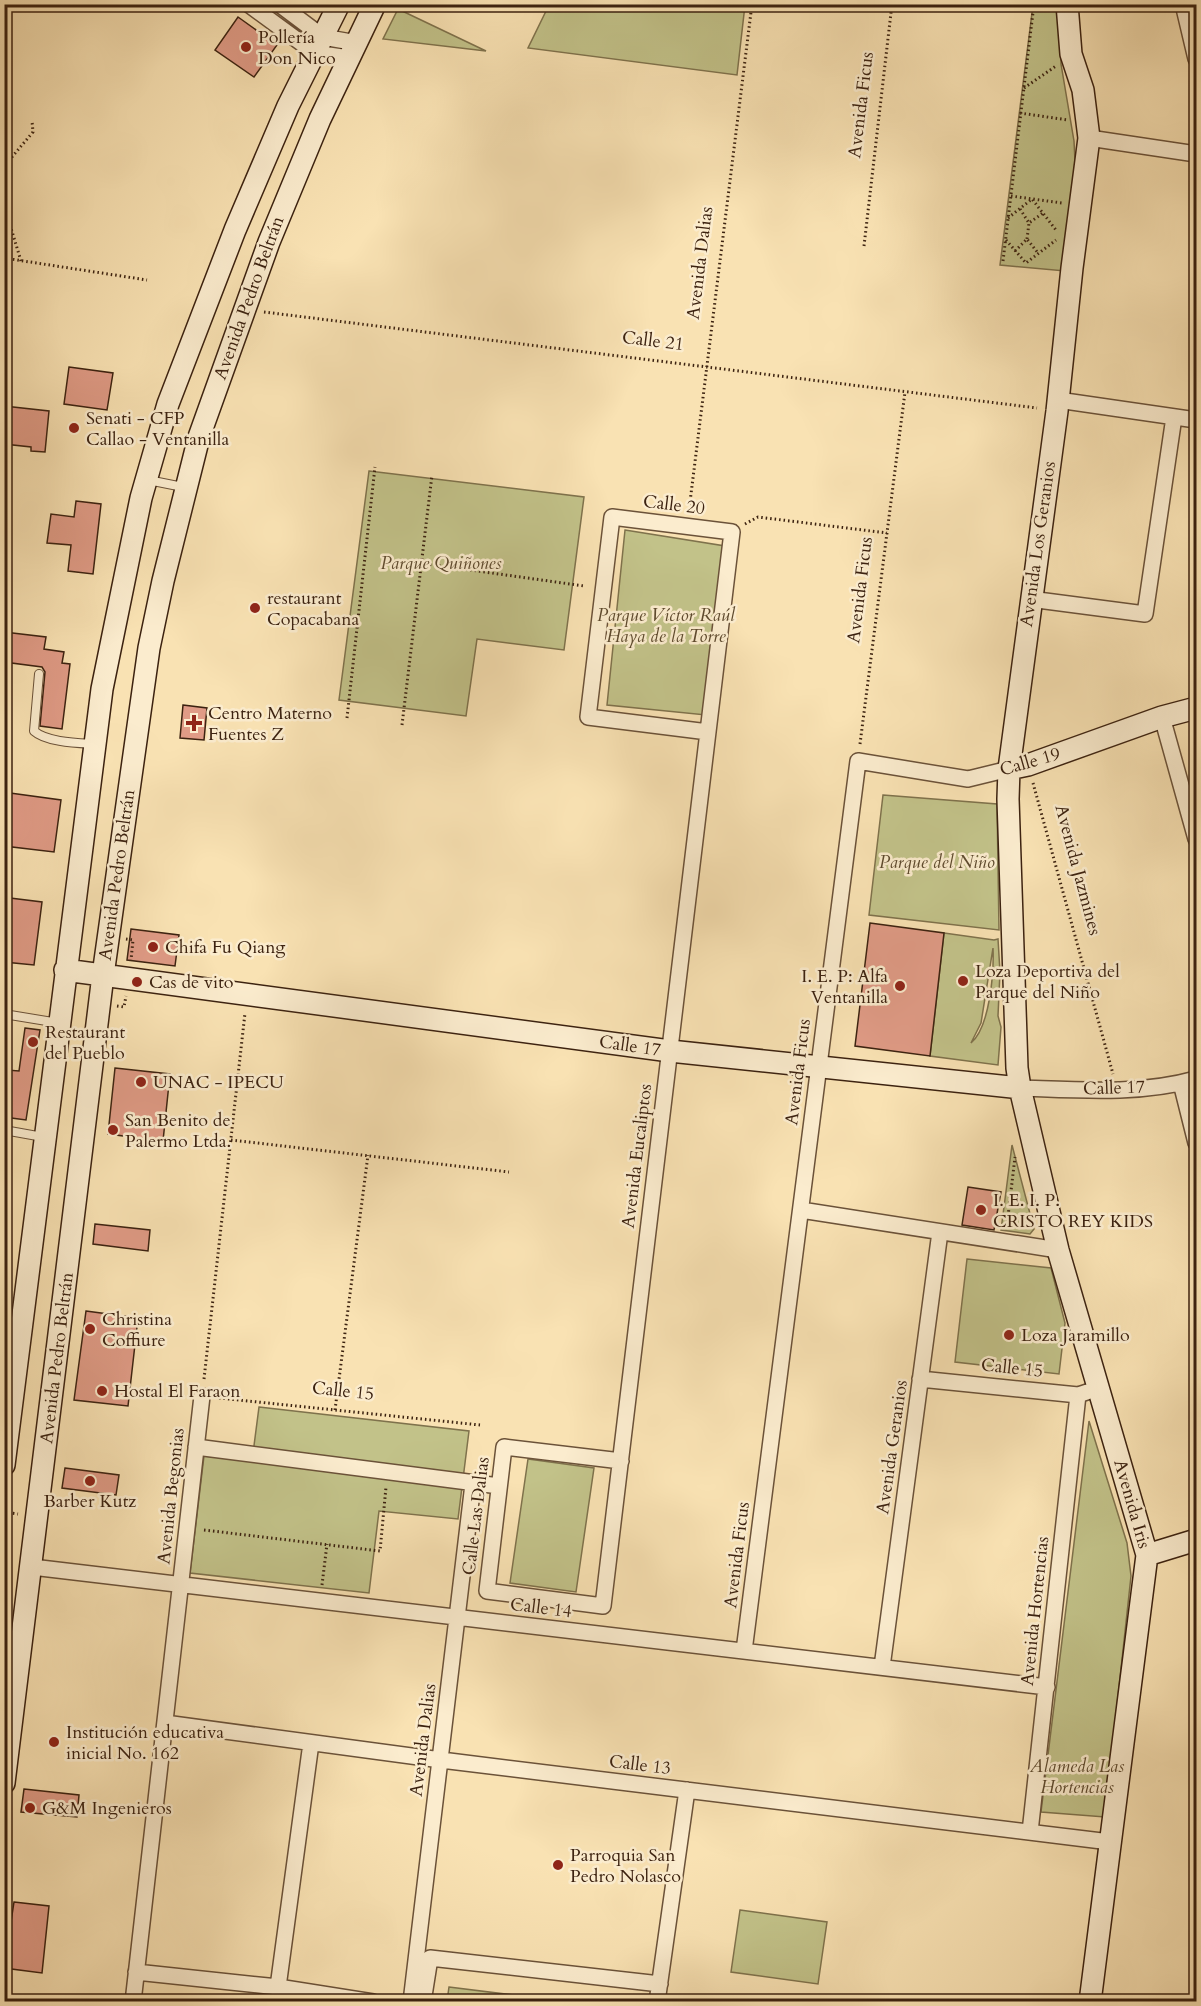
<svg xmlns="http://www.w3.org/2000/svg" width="1201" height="2006" font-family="Cardo,serif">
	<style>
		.green { fill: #c2c289; stroke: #7f724c; stroke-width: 1.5; fill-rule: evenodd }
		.building { fill: #e09b86; stroke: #3c2210; stroke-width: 1.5 }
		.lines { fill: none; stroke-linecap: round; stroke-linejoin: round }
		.lane-casing { stroke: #6b5239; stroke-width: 10 }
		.street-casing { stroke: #6b5239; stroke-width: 18 }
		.secondary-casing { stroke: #3c2210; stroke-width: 24 }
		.path { stroke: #3c2210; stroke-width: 3; stroke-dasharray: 1.5 3; stroke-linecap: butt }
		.lane { stroke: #fbecce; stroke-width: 8 }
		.street { stroke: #fbecce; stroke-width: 15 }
		.secondary { stroke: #fbecce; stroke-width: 21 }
		.poi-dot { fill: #8f2418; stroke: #fbecce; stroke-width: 2 }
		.labels { text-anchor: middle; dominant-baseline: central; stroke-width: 5; stroke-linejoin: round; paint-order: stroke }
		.poi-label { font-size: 18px; fill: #3c2210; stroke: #fbecce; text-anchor: start }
		.street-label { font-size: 18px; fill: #3c2210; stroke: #fbecce }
		.park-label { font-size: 18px; font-style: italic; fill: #5e4a2e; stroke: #fbecce }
	</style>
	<rect width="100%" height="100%" fill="#f9e2b3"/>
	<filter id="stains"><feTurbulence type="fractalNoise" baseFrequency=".00333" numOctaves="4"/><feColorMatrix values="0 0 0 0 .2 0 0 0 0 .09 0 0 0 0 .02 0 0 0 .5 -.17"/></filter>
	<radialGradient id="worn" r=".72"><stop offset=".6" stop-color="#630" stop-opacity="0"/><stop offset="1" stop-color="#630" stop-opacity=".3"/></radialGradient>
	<path class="green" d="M549 5H745L737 75 528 48Z
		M1033 5H1060L1061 64 1074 141 1075 161 1065 271 1000 265Z
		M398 9 486 51 383 39Z
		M369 471 584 497 564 650 477 639 466 716 339 700Z
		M625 530 725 546 706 715 607 705Z
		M883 795 997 804 999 930 869 915Z
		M944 933 994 940 998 939 1000 972 998 1016 1001 1027 998 1065 930 1056ZM993 948C994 972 990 1027 971 1043L981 1023Z
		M1012 1145 1034 1229 1030 1234 1001 1230Z
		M967 1259 1051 1268 1065 1323 1059 1374 955 1362Z
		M259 1407 469 1431 458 1519 379 1511 369 1593 190 1573 204 1456 252 1461Z
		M1089 1421 1127 1543 1131 1576 1105 1817 1041 1812Z
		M528 1459 594 1468 576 1592 510 1583Z
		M740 1910 827 1922 818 1984 731 1972Z
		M449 1987 561 2001H447Z"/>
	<path class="building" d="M238 17 277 45 254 77 215 50Z
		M69 367 113 373 107 410 64 404Z
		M4 406 49 411 45 452 31 451V447L4 444Z
		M76 501 101 504 93 574 68 571 71 545 47 543 51 514 74 517Z
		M4 632 46 637 44 649 64 652 62 663 70 664 62 729 40 726 45 672 42 667 4 662Z
		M183 705 207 708 204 740 180 738Z
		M10 793 61 800 54 852 4 846V831Z
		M10 898 42 902 34 965 4 962V939Z
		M870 923 944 933 930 1056 855 1046Z
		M131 929 179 935 175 966 127 960Z
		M25 1028 40 1030 26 1120 4 1117V1089L7 1070 19 1071Z
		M115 1068 170 1074 163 1141 108 1134Z
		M968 1187 1001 1192 994 1230 962 1225Z
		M95 1224 150 1230 148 1251 93 1244Z
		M86 1311 138 1318 128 1406 74 1400Z
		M65 1468 119 1475 116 1495 62 1488Z
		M24 1789 79 1795 77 1817 21 1812Z
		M14 1902 49 1906 42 1973 4 1968Z"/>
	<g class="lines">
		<g class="lane-casing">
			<path id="lane" d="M148 480 183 487
				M39 674 34 731C46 742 77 743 93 744
				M4 1014 59 1023
				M4 1130 43 1137"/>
		</g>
		<g class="street-casing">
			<path id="street" d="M248 4 315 53 349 58
				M279 4 323 37 357 43
				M1183 4 1196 59
				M1089 138 1196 154
				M1058 400 1196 420
				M1030 599 1145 614 1174 417
				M1162 717 1196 839
				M1181 1083 1196 1143
				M1020 1088C1079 1090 1139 1095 1196 1079
				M801 1210 1058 1250
				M920 1379 1078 1395 1087 1392
				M196 1447 499 1486
				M621 1461 504 1447 487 1591 603 1606 732 532 612 517 588 717 708 732
				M32 1567 1047 1687
				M744 1651 858 761 968 779 1009 769
				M882 1667 940 1232
				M165 1723 441 1760 1110 1842
				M1030 1832 1078 1395
				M136 1972 278 1987 373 2002
				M278 1987 311 1743
				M133 2002 202 1396
				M411 2002 473 1484
				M423 2002 430 1958 660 1984
				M657 2002 687 1790"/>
		</g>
		<g class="secondary-casing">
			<path id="secondary" d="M1067 4 1071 54 1083 90 1089 138 1072 268 1057 411 1009 769 1008 799 1017 1068 1020 1088 1058 1250 1147 1555 1090 2002
				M1009 769 1028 765 1162 717 1196 708
				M65 970 670 1051 1020 1088
				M4 1465 102 689 141 498 168 404 235 230 288 106 339 4
				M1147 1555 1196 1540
				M4 1783 103 975 149 648 163 581 199 437 269 242 320 119 375 4"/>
		</g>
		<path class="path" d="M1024 88 1056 66
			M1020 113 1068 120
			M1011 196 1062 203
			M1020 209 1029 223 1043 213
			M1008 218 1032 199 1056 230
			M1027 239 1029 223
			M1006 240 1026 263 1056 240
			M864 246 892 4
			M1015 251 1027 239 1038 253
			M4 258 147 280
			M21 261 7 215 6 164 33 132 32 121
			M1003 261 1034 4
			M264 312 1037 408
			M689 510 752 4
			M745 524 758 517 887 533
			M421 563 584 586
			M347 718 375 467
			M402 725 432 475
			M860 744 905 392
			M1033 783 1113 1074
			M126 939 133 940 131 960
			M117 1006 124 1007 126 996
			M231 1140 509 1172
			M1007 1225 1015 1157
			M204 1379 245 1013
			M219 1398 480 1425
			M335 1410 368 1155
			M4 1512 18 1514
			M204 1530 380 1551 386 1487
			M322 1585 327 1544"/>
		<use href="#lane" class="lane"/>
		<use href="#street" class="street"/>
		<use href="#secondary" class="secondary"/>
	</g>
	<g class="poi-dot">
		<circle cx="246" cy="47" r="6"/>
		<circle cx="74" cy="428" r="6"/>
		<circle cx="255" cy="608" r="6"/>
		<path d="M191 714h6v6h6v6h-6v6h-6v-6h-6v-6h6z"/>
		<circle cx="153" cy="947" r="6"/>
		<circle cx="963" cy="981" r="6"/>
		<circle cx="137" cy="982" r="6"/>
		<circle cx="900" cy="986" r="6"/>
		<circle cx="33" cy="1042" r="6"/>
		<circle cx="141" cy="1082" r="6"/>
		<circle cx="113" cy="1130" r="6"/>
		<circle cx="981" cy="1210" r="6"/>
		<circle cx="90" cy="1329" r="6"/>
		<circle cx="1009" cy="1335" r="6"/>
		<circle cx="102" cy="1391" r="6"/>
		<circle cx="90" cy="1481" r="6"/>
		<circle cx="54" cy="1742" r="6"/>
		<circle cx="30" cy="1808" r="6"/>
		<circle cx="558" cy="1865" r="6"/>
	</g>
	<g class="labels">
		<g class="poi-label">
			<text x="258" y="37">Pollería<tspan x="258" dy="21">Don Nico</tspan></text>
			<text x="86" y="418">Senati - CFP<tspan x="86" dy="21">Callao - Ventanilla</tspan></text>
			<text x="267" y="598">restaurant<tspan x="267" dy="21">Copacabana</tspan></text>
			<text x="208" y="713">Centro Materno<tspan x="208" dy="21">Fuentes Z</tspan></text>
			<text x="165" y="947">Chifa Fu Qiang</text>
			<text x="975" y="971">Loza Deportiva del<tspan x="975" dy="21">Parque del Niño</tspan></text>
			<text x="888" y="976" text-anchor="end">I. E. P: Alfa<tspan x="888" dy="21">Ventanilla</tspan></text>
			<text x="149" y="982">Cas de vito</text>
			<text x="45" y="1032">Restaurant<tspan x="45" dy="21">del Pueblo</tspan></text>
			<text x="153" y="1082">UNAC - IPECU</text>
			<text x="125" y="1120">San Benito de<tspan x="125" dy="21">Palermo Ltda.</tspan></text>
			<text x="993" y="1200">I. E. I. P.<tspan x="993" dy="21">CRISTO REY KIDS</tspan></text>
			<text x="102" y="1319">Christina<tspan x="102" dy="21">Coffiure</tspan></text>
			<text x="1021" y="1335">Loza Jaramillo</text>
			<text x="114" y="1391">Hostal El Faraon</text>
			<text x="90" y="1501" text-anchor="middle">Barber Kutz</text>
			<text x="66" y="1732">Institución educativa<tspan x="66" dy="21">inicial No. 162</tspan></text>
			<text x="42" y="1808">G&amp;M Ingenieros</text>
			<text x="570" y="1855">Parroquia San<tspan x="570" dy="21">Pedro Nolasco</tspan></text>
		</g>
		<g class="street-label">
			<text transform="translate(861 105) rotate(-83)">Avenida Ficus</text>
			<text transform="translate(700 263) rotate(-83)">Avenida Dalias</text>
			<text transform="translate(249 298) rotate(-70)">Avenida Pedro Beltrán</text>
			<text transform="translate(653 341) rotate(7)">Calle 21</text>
			<text transform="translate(674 505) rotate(7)">Calle 20</text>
			<text transform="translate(1038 544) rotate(-82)">Avenida Los Geranios</text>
			<text transform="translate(860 590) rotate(-83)">Avenida Ficus</text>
			<text transform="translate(1030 762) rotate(-16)">Calle 19</text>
			<text transform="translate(1078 870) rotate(75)">Avenida Jazmines</text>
			<text transform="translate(117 875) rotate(-82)">Avenida Pedro Beltrán</text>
			<text transform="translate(630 1046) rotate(8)">Calle 17</text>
			<text transform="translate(798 1072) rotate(-83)">Avenida Ficus</text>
			<text transform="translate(1114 1088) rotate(-2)">Calle 17</text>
			<text transform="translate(637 1156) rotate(-83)">Avenida Eucaliptos</text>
			<text transform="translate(57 1358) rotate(-83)">Avenida Pedro Beltrán</text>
			<text transform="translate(1012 1368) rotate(6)">Calle 15</text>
			<text transform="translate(343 1391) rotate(6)">Calle 15</text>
			<text transform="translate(892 1447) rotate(-82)">Avenida Geranios</text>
			<text transform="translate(171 1496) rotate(-84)">Avenida Begonias</text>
			<text transform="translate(1132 1504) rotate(74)">Avenida Iris</text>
			<text transform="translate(476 1516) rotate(-83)">Calle Las Dalias</text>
			<text transform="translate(737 1555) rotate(-83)">Avenida Ficus</text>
			<text transform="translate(541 1608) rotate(7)">Calle 14</text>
			<text transform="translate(1035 1611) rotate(-84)">Avenida Hortencias</text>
			<text transform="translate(423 1740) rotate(-83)">Avenida Dalias</text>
			<text transform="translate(640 1765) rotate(7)">Calle 13</text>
		</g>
		<g class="park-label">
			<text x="441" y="563">Parque Quiñones</text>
			<text x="666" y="615">Parque Víctor Raúl<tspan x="666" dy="21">Haya de la Torre</tspan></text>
			<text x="937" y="862">Parque del Niño</text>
			<text x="1077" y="1766">Alameda Las<tspan x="1077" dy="21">Hortencias</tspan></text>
		</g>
	</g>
	<rect width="1201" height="2006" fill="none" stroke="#f9e2b3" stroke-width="24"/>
	<rect x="6" y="6" width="1189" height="1994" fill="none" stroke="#3c2210" stroke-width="3"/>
	<rect x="12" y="12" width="1177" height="1982" fill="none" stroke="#3c2210" stroke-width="1.5"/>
	<rect width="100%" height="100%" filter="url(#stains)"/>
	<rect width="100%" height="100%" fill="url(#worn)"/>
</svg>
